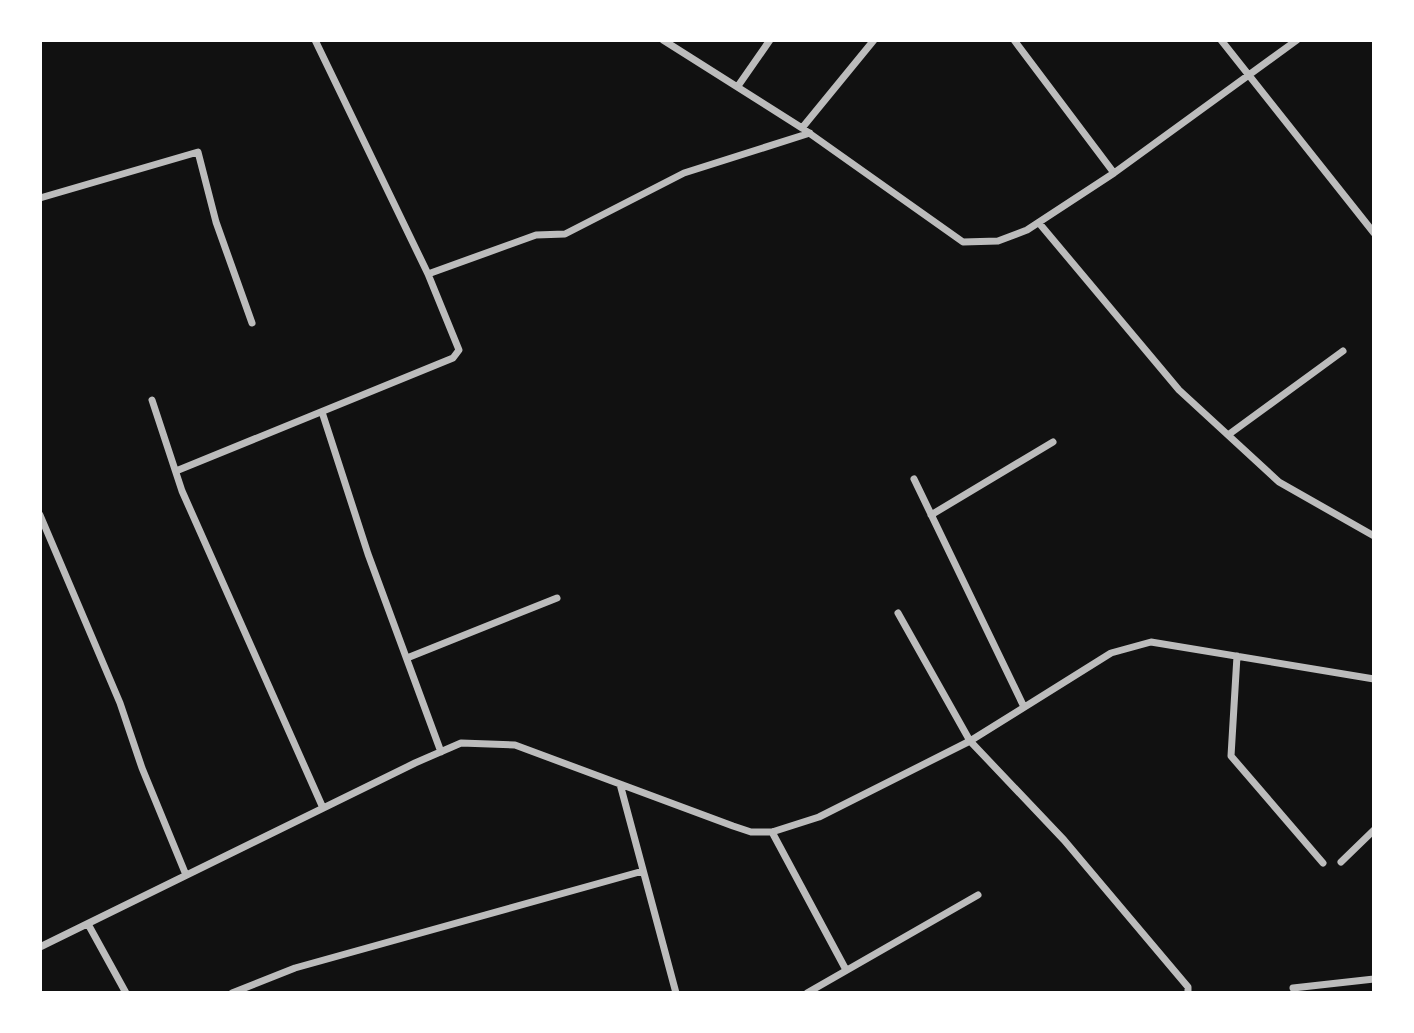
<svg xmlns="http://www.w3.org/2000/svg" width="1414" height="1033" font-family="Jost,sans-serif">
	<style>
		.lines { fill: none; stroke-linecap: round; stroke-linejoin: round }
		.minor { stroke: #bcbcbc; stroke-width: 7 }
	</style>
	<rect width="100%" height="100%" fill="#111"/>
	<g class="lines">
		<path class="minor" d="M663 40 802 128 963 242 998 241 1027 230 1114 173 1297 40
			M1014 40 1114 173
			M1221 40 1374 233
			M738 86 770 40
			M802 128 874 40
			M40 198 198 152 216 222 252 323
			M1039 223 1179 390 1279 482 1374 536
			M428 274 536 235 565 234 684 173 810 133
			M152 400 182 491 323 808
			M322 412 368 554 441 752
			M1228 435 1343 351
			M176 471 453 358 459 350 428 274 315 40
			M914 479 1024 707
			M40 515 120 703 142 768 186 875
			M931 515 1053 442
			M898 613 970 741 1064 840 1188 987V993
			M1237 656 1231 756 1323 863
			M407 658 557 598
			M620 784 676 993
			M772 832 845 968
			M1341 862 1374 830
			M88 924 126 993
			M40 947 415 763 461 743 515 745 733 826 751 832H772L819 817 970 741 1111 653 1151 642 1374 679
			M1293 988 1374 979
			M232 993 295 968 643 871
			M807 993 978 895"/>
	</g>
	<rect width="1414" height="1033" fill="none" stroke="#ffffff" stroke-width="84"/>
</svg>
